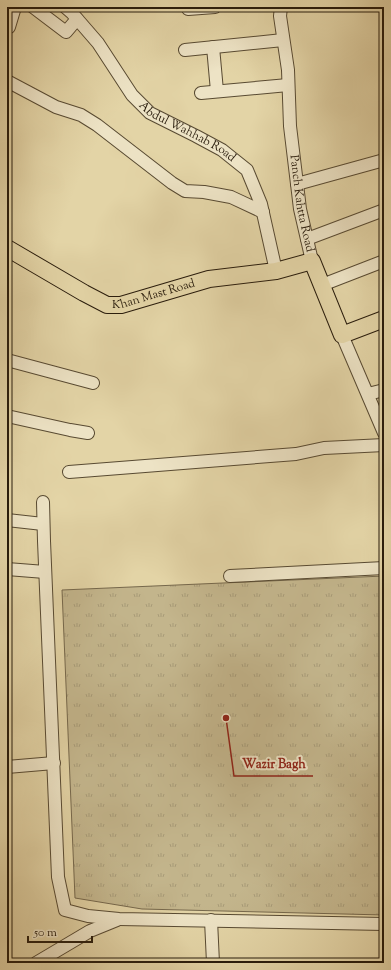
<svg xmlns="http://www.w3.org/2000/svg" width="391" height="970" font-family="'Sorts Mill Goudy',serif">
	<style>
		.park { fill: url(#park-tufts); stroke: #76684c }
		.lines { fill: none; stroke-linecap: round; stroke-linejoin: round }
		.minor-casing { stroke: #584a32; stroke-width: 14 }
		.major-casing { stroke: #291c0c; stroke-width: 18 }
		.minor { stroke: #ede3c5; stroke-width: 12 }
		.major { stroke: #e3d4a6; stroke-width: 16 }
		.labels { text-anchor: middle; dominant-baseline: central; stroke-width: 4; stroke-linejoin: round; paint-order: stroke }
		.street-label { font-size: 12px; fill: #291c0c; stroke: #ede3c5 }
		.leader { fill: none; stroke: #8f2418; stroke-width: 1.5 }
		.callout-dot { fill: #8f2418; stroke: #ede3c5; stroke-width: 1.5 }
		.callout-label { font-size: 13px; text-anchor: middle; font-weight: bold; fill: #8f2418; stroke: #ede3c5; stroke-width: 4; stroke-linejoin: round; paint-order: stroke }
	</style>
	<defs>
		<pattern id="park-tufts" width="24" height="20" patternUnits="userSpaceOnUse"><rect width="24" height="20" fill="#c3b58c"/><path d="M3 7l-1-3M5 7V3M7 7l1-3M15 17l-1-3M17 17v-4M19 17l1-3" fill="none" stroke="#a89b78"/></pattern>
	</defs>
	<rect width="100%" height="100%" fill="#e3d4a6"/>
	<filter id="stains"><feTurbulence type="fractalNoise" baseFrequency=".005" numOctaves="4"/><feColorMatrix values="0 0 0 0 .2 0 0 0 0 .09 0 0 0 0 .02 0 0 0 .5 -.17"/></filter>
	<radialGradient id="worn" r=".72"><stop offset=".6" stop-color="#630" stop-opacity="0"/><stop offset="1" stop-color="#630" stop-opacity=".3"/></radialGradient>
	<path class="park" d="M384 576V915L142 909 75 898 62 590Z"/>
	<g class="lines">
		<g class="minor-casing">
			<g id="minor">
				<path d="M33 7 66 32 77 19"/>
				<path id="s1" d="M65 7 72 13 98 43 132 95 150 113 196 136 222 150 247 170 261 204 276 271"/>
				<path id="s2" d="M281 7 280 16 288 70 290 126 297 184 300 209 312 261"/>
				<path d="M188 9 215 7"/>
				<path d="M7 27H9L15 7"/>
				<path d="M213 47 217 91"/>
				<path d="M185 50 283 40"/>
				<path d="M7 81 56 107 81 115 97 125 172 183 185 191 204 192 231 197 263 212"/>
				<path d="M201 93 288 85"/>
				<path d="M297 184 384 160"/>
				<path d="M307 239 384 210"/>
				<path d="M322 285 384 261"/>
				<path d="M342 335 384 433"/>
				<path d="M7 360 93 383"/>
				<path d="M368 394 384 390"/>
				<path d="M7 416 70 430 88 433"/>
				<path d="M69 472 296 454 324 448 384 445"/>
				<path d="M43 502 44 541 58 877 65 910 88 916 119 919 384 924"/>
				<path d="M7 520 43 524"/>
				<path d="M7 569 45 572"/>
				<path d="M230 576 384 568"/>
				<path d="M7 767 54 763"/>
				<path d="M211 920 213 963"/>
				<path d="M36 963 90 931 117 920"/>
			</g>
		</g>
		<g class="major-casing">
			<g id="major">
				<path id="s3" d="M7 248 84 293 107 305H121L209 279 276 271 312 261 342 335 384 319"/>
			</g>
		</g>
		<use href="#minor" class="minor"/>
		<use href="#major" class="major"/>
	</g>
	<g class="labels">
		<g class="street-label">
			<text stroke="none"><textPath href="#s1" startOffset="178">Abdul Wahhab Road</textPath></text>
			<text stroke="none"><textPath href="#s2" startOffset="198">Panch Kahtta Road</textPath></text>
			<text stroke="none"><textPath href="#s3" startOffset="163">Khan Mast Road</textPath></text>
		</g>
	</g>
	<path class="leader" d="M226 718L234 776H313"/>
	<circle class="callout-dot" cx="226" cy="718" r="4"/>
	<g class="callout-label">
		<text x="274" y="768">Wazir Bagh</text>
	</g>
	<rect width="391" height="970" fill="none" stroke="#e3d4a6" stroke-width="24"/>
	<rect x="8" y="8" width="375" height="954" fill="none" stroke="#291c0c" stroke-width="2"/>
	<rect x="12" y="12" width="367" height="946" fill="none" stroke="#291c0c"/>
	<path d="M28 936v6h64v-6" fill="none" stroke="#291c0c" stroke-width="2"/>
	<text x="34" y="936" font-size="12" fill="#291c0c" stroke="#ede3c5" stroke-width="3" paint-order="stroke">50 m</text>
	<rect width="100%" height="100%" filter="url(#stains)"/>
	<rect width="100%" height="100%" fill="url(#worn)"/>
</svg>
